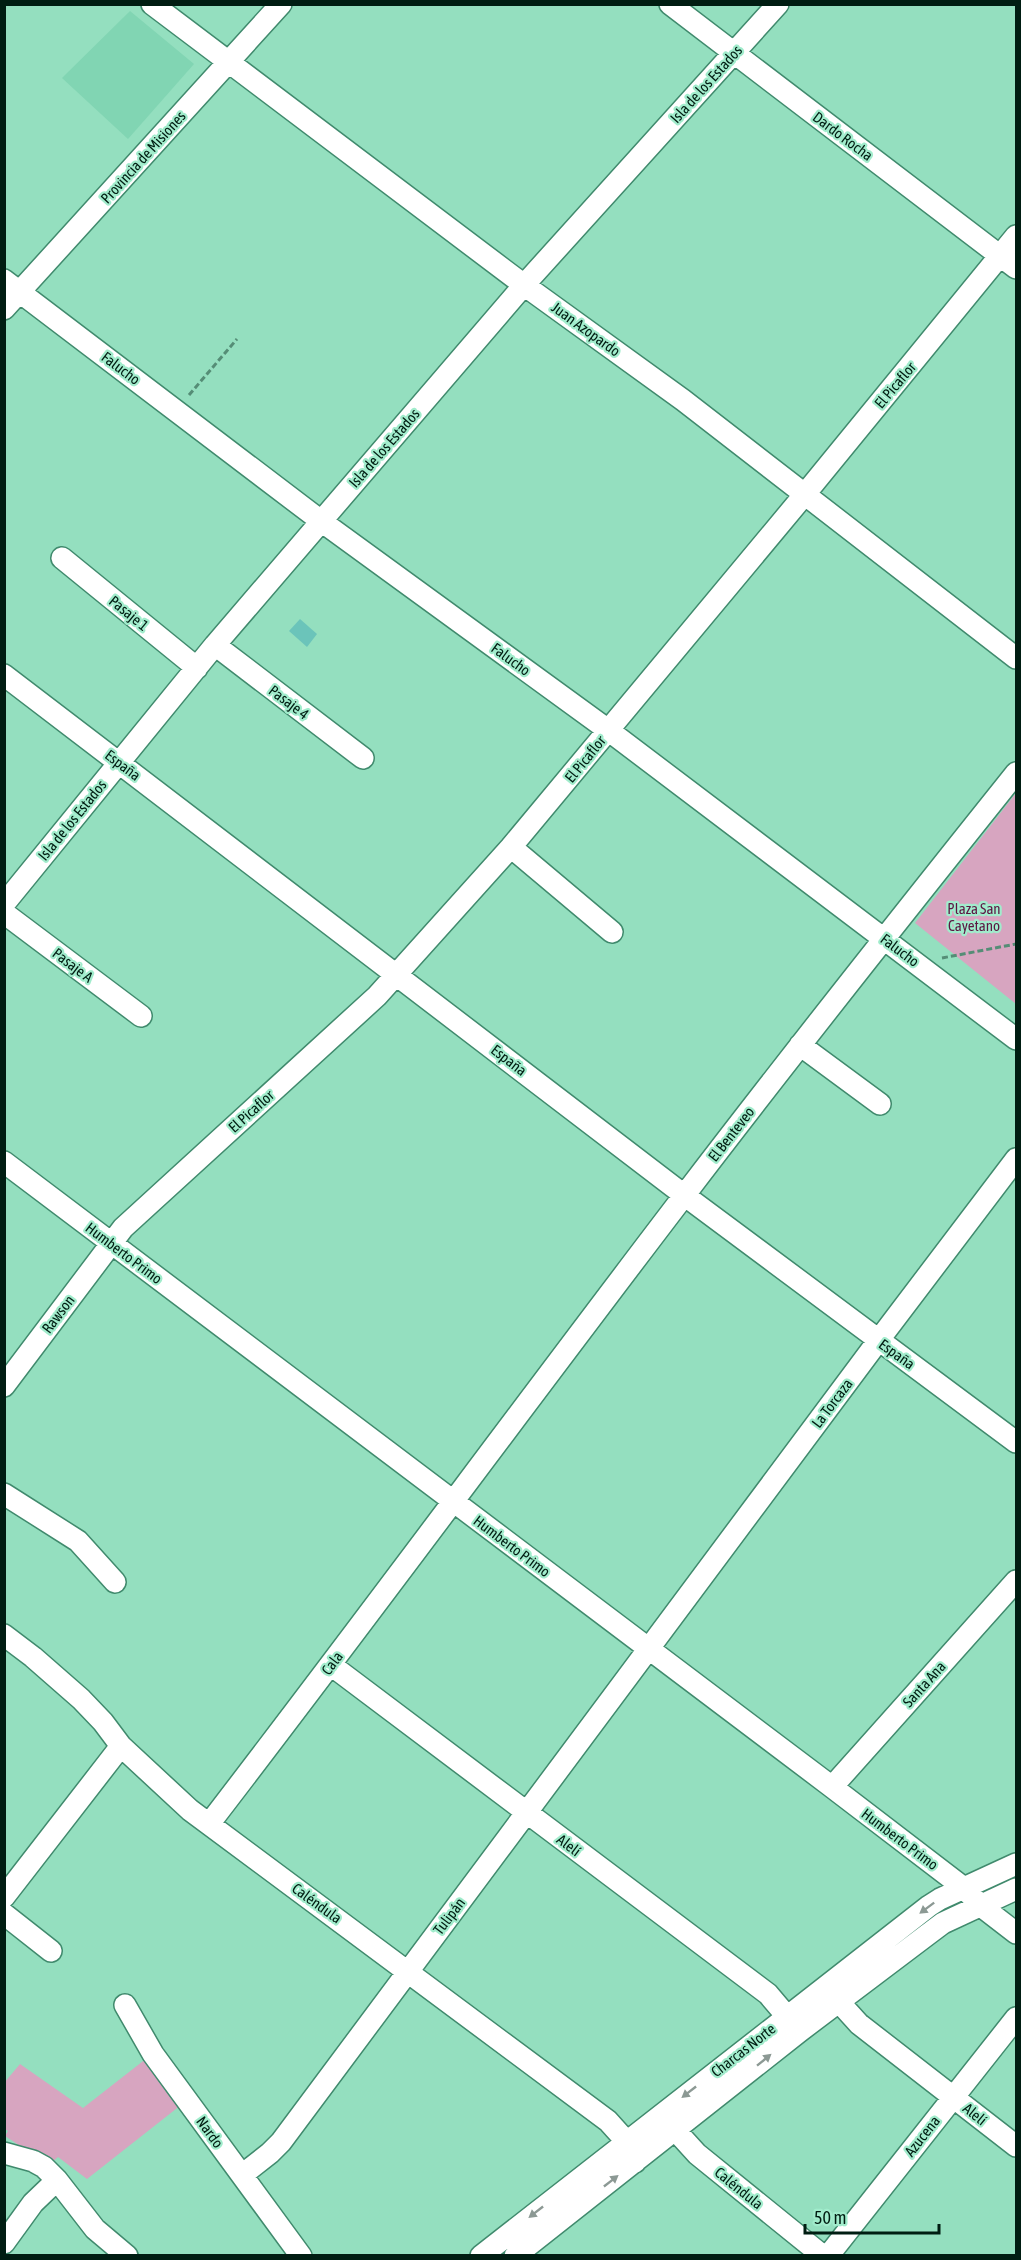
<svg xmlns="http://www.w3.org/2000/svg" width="1021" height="2260" font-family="'Asap Condensed',sans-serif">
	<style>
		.built { fill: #81d5b3 }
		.green { fill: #d7a5c0 }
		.building { fill: #6bc4ba }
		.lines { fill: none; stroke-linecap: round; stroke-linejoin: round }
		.minor-casing { stroke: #408a6d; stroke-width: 24 }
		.path { stroke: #558d76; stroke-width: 3; stroke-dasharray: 6 3; stroke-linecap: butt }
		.minor { stroke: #fff; stroke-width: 21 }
		.oneway { fill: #8c9994 }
		.labels { text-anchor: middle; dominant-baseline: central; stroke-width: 4.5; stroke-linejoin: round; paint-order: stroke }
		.street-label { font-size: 15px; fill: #001d12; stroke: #a1eccc }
		.park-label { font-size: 15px; fill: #5c1542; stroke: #a1eccc }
	</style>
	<rect width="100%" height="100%" fill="#94dfbf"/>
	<path class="built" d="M130 11 194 64 128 139 62 78Z"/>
	<path class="green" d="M1016 793V1004L915 923Z
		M147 2058 181 2105 87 2179 58 2157 49 2165 5 2136 8 2131 5 2129 4 2083 20 2064 83 2108Z"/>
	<path class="building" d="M300 619 317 634 307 647 289 631Z"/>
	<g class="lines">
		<g class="minor-casing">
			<path id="minor" d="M152 4 524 285 683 400 1016 658
				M670 4 1016 268
				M4 280 321 521 608 730 1016 1039
				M4 309 281 4
				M62 558 197 668
				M215 645 363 758
				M4 675 684 1195 1016 1442
				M511 847 612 932
				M4 904 215 645 524 285 778 4
				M4 913 141 1016
				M800 1045 880 1104
				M4 1162 832 1787 964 1888 981 1906 1016 1933
				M4 1386 123 1228 377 996 511 847 805 494 1016 236
				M4 1494 78 1541 115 1582
				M4 1635 33 1657 81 1699 103 1722 121 1746 190 1810 608 2121 626 2141 635 2162
				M331 1665 768 1994 796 2027
				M832 1787 1016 1581
				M209 1824C369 1616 524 1405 683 1197 792 1054 904 913 1016 773
				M4 1897 121 1746
				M4 1914 51 1951
				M830 1992 859 2024 1016 2146
				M125 2005 153 2054 301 2256
				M667 2121 697 2154 823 2256
				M4 2153 33 2161 44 2167 57 2180 95 2229 127 2256
				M242 2175 270 2153 281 2142 878 1341 1016 1159
				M4 2243 33 2203 57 2180
				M481 2256 929 1906 940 1899 1016 1864
				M515 2256 800 2031 927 1935 943 1923 1016 1889
				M828 2256 1016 2018"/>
		</g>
		<path class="path" d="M189 395 237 339
			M942 958 1016 944"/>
		<use href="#minor" class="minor"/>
	</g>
	<defs><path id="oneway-solid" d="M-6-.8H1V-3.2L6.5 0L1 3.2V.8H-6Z" transform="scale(1.5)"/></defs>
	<g class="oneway">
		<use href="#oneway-solid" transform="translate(927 1908) rotate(143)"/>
		<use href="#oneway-solid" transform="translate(764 2060) rotate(-39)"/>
		<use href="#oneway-solid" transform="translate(689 2092) rotate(142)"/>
		<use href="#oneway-solid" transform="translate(611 2181) rotate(-38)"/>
		<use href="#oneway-solid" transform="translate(536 2212) rotate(142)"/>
	</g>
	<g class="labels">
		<g class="street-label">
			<text transform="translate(706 84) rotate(-48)">Isla de los Estados</text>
			<text transform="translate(843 136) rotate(37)">Dardo Rocha</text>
			<text transform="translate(143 157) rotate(-48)">Provincia de Misiones</text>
			<text transform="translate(586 329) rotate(36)">Juan Azopardo</text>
			<text transform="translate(121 368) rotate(37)">Falucho</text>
			<text transform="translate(895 385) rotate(-50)">El Picaflor</text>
			<text transform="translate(384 448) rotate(-49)">Isla de los Estados</text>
			<text transform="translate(129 613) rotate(39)">Pasaje 1</text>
			<text transform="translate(511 659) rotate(36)">Falucho</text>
			<text transform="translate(289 702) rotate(37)">Pasaje 4</text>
			<text transform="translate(585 759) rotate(-51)">El Picaflor</text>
			<text transform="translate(123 765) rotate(37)">España</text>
			<text transform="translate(72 820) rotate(-51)">Isla de los Estados</text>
			<text transform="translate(900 950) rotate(37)">Falucho</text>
			<text transform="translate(73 965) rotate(37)">Pasaje A</text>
			<text transform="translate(509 1060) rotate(38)">España</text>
			<text transform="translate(251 1111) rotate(-42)">El Picaflor</text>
			<text transform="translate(731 1134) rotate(-52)">El Benteveo</text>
			<text transform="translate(124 1253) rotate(37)">Humberto Primo</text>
			<text transform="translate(58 1314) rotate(-53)">Rawson</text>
			<text transform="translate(897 1354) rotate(36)">España</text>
			<text transform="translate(832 1403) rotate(-53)">La Torcaza</text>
			<text transform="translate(512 1546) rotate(37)">Humberto Primo</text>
			<text transform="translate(332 1663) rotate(-53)">Cala</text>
			<text transform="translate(924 1684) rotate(-48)">Santa Ana</text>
			<text transform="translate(900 1839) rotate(37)">Humberto Primo</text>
			<text transform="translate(569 1845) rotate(37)">Alelí</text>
			<text transform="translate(317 1903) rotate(36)">Caléndula</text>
			<text transform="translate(449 1916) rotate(-53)">Tulipán</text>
			<text transform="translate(743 2050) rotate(-38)">Charcas Norte</text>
			<text transform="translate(975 2114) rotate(39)">Alelí</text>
			<text transform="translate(210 2132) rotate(54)">Nardo</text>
			<text transform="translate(922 2136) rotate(-52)">Azucena</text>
			<text transform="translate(739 2188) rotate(39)">Caléndula</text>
		</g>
		<g class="park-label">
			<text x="974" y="908">Plaza San<tspan x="974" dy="17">Cayetano</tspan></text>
		</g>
	</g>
	<rect width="1021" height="2260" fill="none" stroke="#001d12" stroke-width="12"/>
	<path d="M805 2224v9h134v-9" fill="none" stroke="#001d12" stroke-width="3"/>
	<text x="814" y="2224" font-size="18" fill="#001d12" stroke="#a1eccc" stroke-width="4.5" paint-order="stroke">50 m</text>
</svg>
